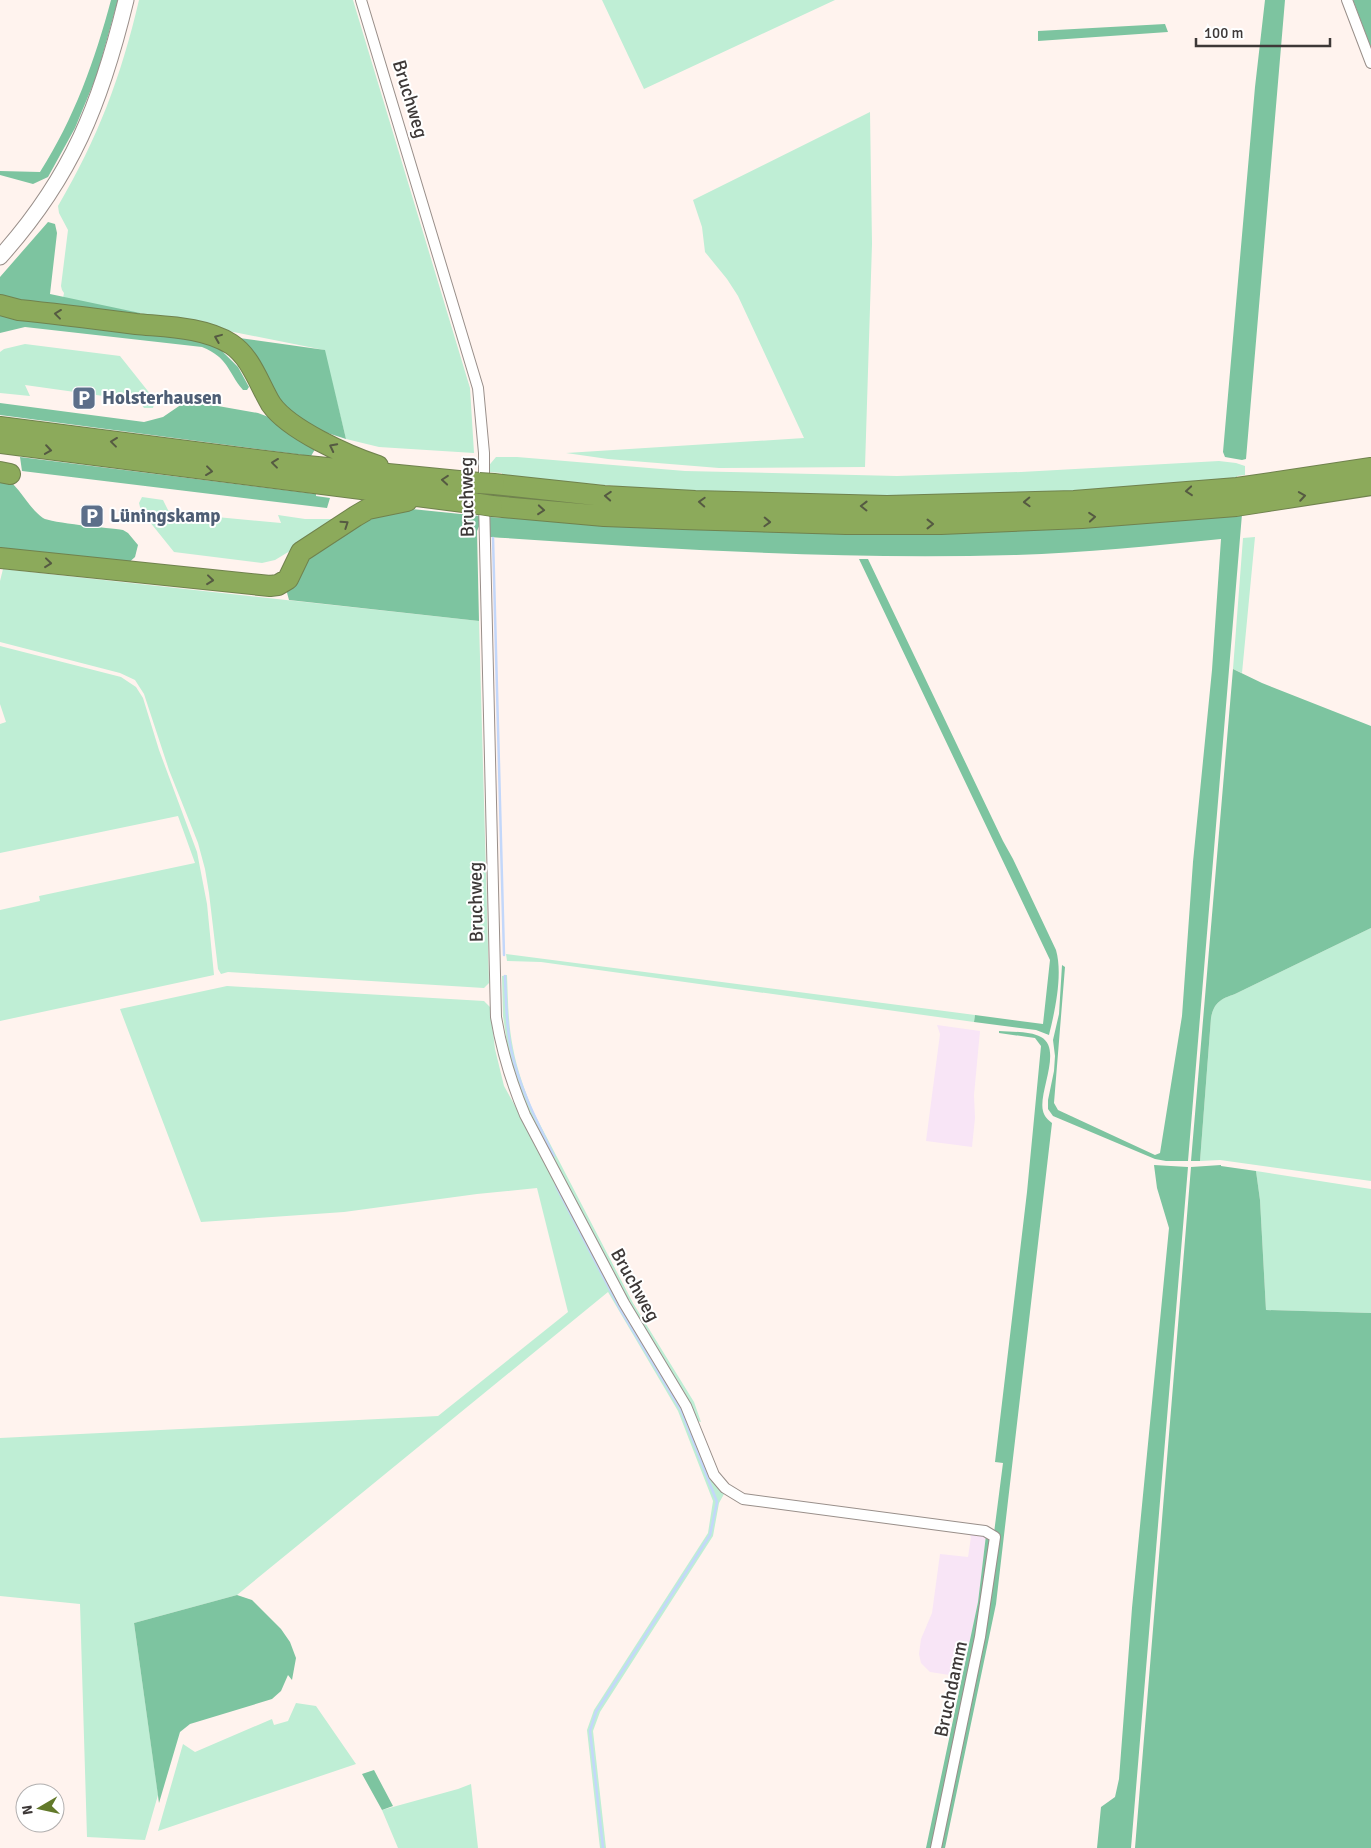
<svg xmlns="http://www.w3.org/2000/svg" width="1371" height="1848" font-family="Signika,sans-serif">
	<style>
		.commercial { fill: #f8e5f6 }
		.green { fill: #bfeed5 }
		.forest { fill: #7dc4a0 }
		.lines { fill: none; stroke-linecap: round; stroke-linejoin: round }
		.stream { stroke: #c3d7fa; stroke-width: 2.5 }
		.street-casing { stroke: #998f8a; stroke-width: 12 }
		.secondary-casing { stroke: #998f8a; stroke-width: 17 }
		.highway-casing { stroke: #70824e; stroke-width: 22 }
		.street { stroke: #fff; stroke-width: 10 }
		.secondary { stroke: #fff; stroke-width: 15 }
		.highway { stroke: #8caa5b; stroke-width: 20 }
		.highway-bridge-casing { stroke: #70824e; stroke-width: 22; stroke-linecap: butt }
		.highway-bridge { stroke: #8caa5b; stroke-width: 20 }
		.oneway { stroke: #555a42 }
		.labels { text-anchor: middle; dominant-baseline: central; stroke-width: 4; stroke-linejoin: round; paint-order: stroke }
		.street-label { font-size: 19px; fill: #3d3837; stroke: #fff }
		.service-label { font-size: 19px; font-weight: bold; fill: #4e5e75; stroke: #fff; text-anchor: start }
	</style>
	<rect width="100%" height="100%" fill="#fff3ee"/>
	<path class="commercial" d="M937 1025 980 1031 974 1095 975 1118 972 1147 926 1141 940 1034Z
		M968 1532 986 1535 978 1602 962 1677 930 1672 921 1663 919 1654 921 1639 932 1613 940 1554 968 1557 971 1537Z"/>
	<path class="green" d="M139 0H353L470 388 474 453 379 447 346 439 324 350 63 298 64 293 62 290 61 286 68 230 59 213 58 206C98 138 121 77 139 0Z
		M602 0H835L644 89Z
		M870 112 872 244 865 467 719 468 608 459 566 453 804 438 738 296 727 279 705 252 702 227 693 200Z
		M25 344 120 356 155 400 153 408H144L139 401 25 385 30 396 0 393V352L4 349Z
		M496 457H517L685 471 897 476 1021 472 1219 461 1236 463 1245 466V475L1237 476V478C1165 484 1094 491 1022 494 849 502 675 494 502 475V473L488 472 486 469Z
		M142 497 163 500 168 510 206 516 281 523 278 515 305 519H343L275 560 262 563 174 552 141 511 139 503Z
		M1255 537 1242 673 1233 669 1243 538Z
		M3 569 479 621 489 983 484 988 228 972 221 974 218 969 209 893 205 869 198 843 169 770 144 694 135 680 120 673 0 642V581Z
		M0 646 121 677 136 687 143 698 159 750 197 852 207 904 214 975 0 1021V910L40 901 39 896 195 863 178 816 0 853V724L6 722 0 704Z
		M1371 928V1181L1220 1160 1200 1161 1211 1018C1214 1002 1221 999 1235 994Z
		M506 954 975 1015 974 1022 541 962 507 961Z
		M507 975C508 999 508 1024 513 1048 517 1070 525 1091 533 1111L633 1303 694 1402 701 1422 696 1421 628 1304 529 1114 516 1081 508 1049 503 1016 502 976Z
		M227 986 484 1001 490 1007 495 1049 504 1086 683 1408 713 1479 724 1494 719 1503 713 1536 600 1712 593 1731 606 1848H600L587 1730 594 1710 708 1533 713 1501 678 1411 608 1292 237 1595 134 1623 158 1795 145 1840 87 1837 80 1604 0 1596V1438L438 1416 568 1312 537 1188 477 1194 344 1212 201 1222 120 1009Z
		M1256 1171 1371 1189V1313L1266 1310 1260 1200Z
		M296 1703 316 1706 356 1764 158 1831 183 1744 195 1752 272 1719 274 1725 288 1721Z
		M471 1784 478 1848H398L382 1810 458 1789Z"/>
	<path class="forest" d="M111 0H118L97 75 75 128 48 177 33 184 0 175V171L40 172C74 119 95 60 111 0Z
		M1265 0H1285L1246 459 1242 460 1225 457 1223 452 1255 87Z
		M1353 0H1371V48Z
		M1165 24 1168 32 1038 41V31Z
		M48 222 55 224 57 233 50 294 140 313 139 320 0 297V277Z
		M0 314 180 337 217 346 238 367 249 387 247 390H243C227 371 229 358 202 347L25 327 0 333Z
		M232 337 325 350 346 439 312 428 280 404Z
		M0 403 144 422 163 417 182 404 201 403 258 413 279 421 317 446 311 456 0 415Z
		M20 457 316 494V496L330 498 327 508 22 471Z
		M0 475C19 483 26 506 43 518 50 523 110 528 123 530L128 533 138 545 135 557 125 566 0 553Z
		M402 508 480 516V524L477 531 479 621 289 600 286 589 301 558 372 515Z
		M1242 514 1188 1161H1166L1155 1159 1053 1116 1048 1109V1100L1054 1071 1055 1056 1053 1040 1059 1014 1062 965 1065 967 1054 1103 1058 1110 1155 1155 1160 1153 1182 1016 1193 862 1212 670 1221 539C1153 546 1083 553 1014 555 839 560 665 549 490 537V517L504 518 505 517Z
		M859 559H868L1003 841 1013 859 1056 950C1063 974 1055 1011 1049 1035L1036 1030 974 1022 975 1015 1043 1024 1050 960Z
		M1233 669 1262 683 1371 726V928L1235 994C1221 999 1214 1002 1211 1018L1200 1161H1191Z
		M999 1031C1012 1032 1030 1031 1041 1037 1063 1049 1038 1092 1043 1111 1044 1116 1048 1120 1052 1123L996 1604 945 1848H939L991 1600 999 1543 994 1533 1003 1463 995 1462 1027 1192 1041 1046 1035 1038 999 1033Z
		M1154 1165 1188 1167 1131 1848H1097L1101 1807 1115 1797 1119 1779 1132 1608 1169 1228 1157 1188Z
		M1221 1165V1166L1256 1171 1260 1200 1266 1310 1371 1313V1848H1135L1191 1167Z
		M986 1535 991 1540 984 1600 932 1848H926L978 1602Z
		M237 1595 252 1600 281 1629 290 1642 296 1658 292 1680 288 1675 281 1691 272 1699 190 1724 180 1732 159 1803 134 1623Z
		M374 1770 393 1806 382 1810 362 1774Z"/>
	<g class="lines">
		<path class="stream" d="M493 538 504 955
			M505 976C506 1001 506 1025 511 1049 519 1087 537 1122 554 1156
			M556 1186 620 1309 681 1410 717 1502 710 1535 596 1712 590 1731 603 1848"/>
		<g class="street-casing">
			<path id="street" d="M361 0 478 388 484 453V487
				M1347 0 1371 63
				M484 501 496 1017C502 1053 511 1082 525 1115L624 1303 686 1406 714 1475 725 1488 743 1499 977 1530 985 1531 995 1537 980 1637 936 1848"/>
		</g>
		<g class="secondary-casing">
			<path id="secondary" d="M0 257C72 177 101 103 126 0"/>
		</g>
		<g class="highway-casing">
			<path id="highway" d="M0 305 19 310C58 314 97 319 136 324 167 327 204 327 231 344 251 357 259 384 271 404 289 430 348 456 378 466
				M0 427 297 465 479 483
				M0 443 479 504
				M0 472 10 474
				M494 484 604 496 695 501 887 506 1074 501 1237 488 1371 468
				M492 506 604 516 683 519 846 524H941L1082 518 1236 506 1371 485
				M0 558 270 586 278 585 288 579 301 552 356 516 368 509 407 501"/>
		</g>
		<use href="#street" class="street"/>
		<use href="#secondary" class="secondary"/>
		<use href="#highway" class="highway"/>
		<g class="highway-bridge-casing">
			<path id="highway-bridge" d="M479 483 494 484
				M479 504 492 506"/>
		</g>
		<use href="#highway-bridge" class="highway-bridge"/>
	</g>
	<defs><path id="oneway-chevron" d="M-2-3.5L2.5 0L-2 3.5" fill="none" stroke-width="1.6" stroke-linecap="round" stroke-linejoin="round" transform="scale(1.25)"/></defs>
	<g class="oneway">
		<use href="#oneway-chevron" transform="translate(58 314) rotate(-173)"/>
		<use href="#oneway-chevron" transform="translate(218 338) rotate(-158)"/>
		<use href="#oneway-chevron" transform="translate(114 442) rotate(-173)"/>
		<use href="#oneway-chevron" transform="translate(333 447) rotate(-153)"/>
		<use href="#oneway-chevron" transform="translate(48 450) rotate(8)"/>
		<use href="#oneway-chevron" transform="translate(275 463) rotate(-173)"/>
		<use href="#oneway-chevron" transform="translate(209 471) rotate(7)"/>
		<use href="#oneway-chevron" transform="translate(445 480) rotate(-175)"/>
		<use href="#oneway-chevron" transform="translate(1189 491) rotate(175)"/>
		<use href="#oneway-chevron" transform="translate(608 496) rotate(-176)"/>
		<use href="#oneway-chevron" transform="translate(1302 496) rotate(-9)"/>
		<use href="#oneway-chevron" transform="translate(702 502) rotate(-177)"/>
		<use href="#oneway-chevron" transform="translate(1027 502) rotate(178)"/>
		<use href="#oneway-chevron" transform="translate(864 506) rotate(-179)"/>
		<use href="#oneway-chevron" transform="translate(541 510) rotate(5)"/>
		<use href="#oneway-chevron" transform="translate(1092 517) rotate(-5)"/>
		<use href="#oneway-chevron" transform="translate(767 522) rotate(2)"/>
		<use href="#oneway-chevron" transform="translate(345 524) rotate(-34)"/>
		<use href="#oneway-chevron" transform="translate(930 524)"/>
		<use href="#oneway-chevron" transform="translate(48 563) rotate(6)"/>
		<use href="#oneway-chevron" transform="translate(210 580) rotate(6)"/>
	</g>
	<defs>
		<g id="parking-square" transform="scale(1.25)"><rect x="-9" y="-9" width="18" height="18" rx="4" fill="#5c6f8a" stroke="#fff"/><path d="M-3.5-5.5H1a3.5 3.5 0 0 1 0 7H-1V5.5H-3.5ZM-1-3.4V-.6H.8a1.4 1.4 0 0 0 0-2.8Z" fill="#fff"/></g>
	</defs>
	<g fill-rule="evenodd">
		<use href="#parking-square" x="84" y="398"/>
		<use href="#parking-square" x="92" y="516"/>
	</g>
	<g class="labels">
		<g class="street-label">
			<text transform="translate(410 99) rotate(73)">Bruchweg</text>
			<text transform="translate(467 497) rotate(-91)">Bruchweg</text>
			<text transform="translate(476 902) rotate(-91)">Bruchweg</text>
			<text transform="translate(635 1285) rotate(61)">Bruchweg</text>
			<text transform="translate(951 1689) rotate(-78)">Bruchdamm</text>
		</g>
		<g class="service-label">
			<text x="102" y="398">Holsterhausen</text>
			<text x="110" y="516">Lüningskamp</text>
		</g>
	</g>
	<g transform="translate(40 1808) rotate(261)"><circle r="24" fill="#ffffff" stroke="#b1afaf"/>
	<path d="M0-4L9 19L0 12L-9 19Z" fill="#62792a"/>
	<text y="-8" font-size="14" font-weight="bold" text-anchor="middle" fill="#3d3837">N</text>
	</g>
	<path d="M1196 38v8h134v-8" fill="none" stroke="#3d3837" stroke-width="2.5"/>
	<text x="1204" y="38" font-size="15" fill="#3d3837" stroke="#ffffff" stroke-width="4" paint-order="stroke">100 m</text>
</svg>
